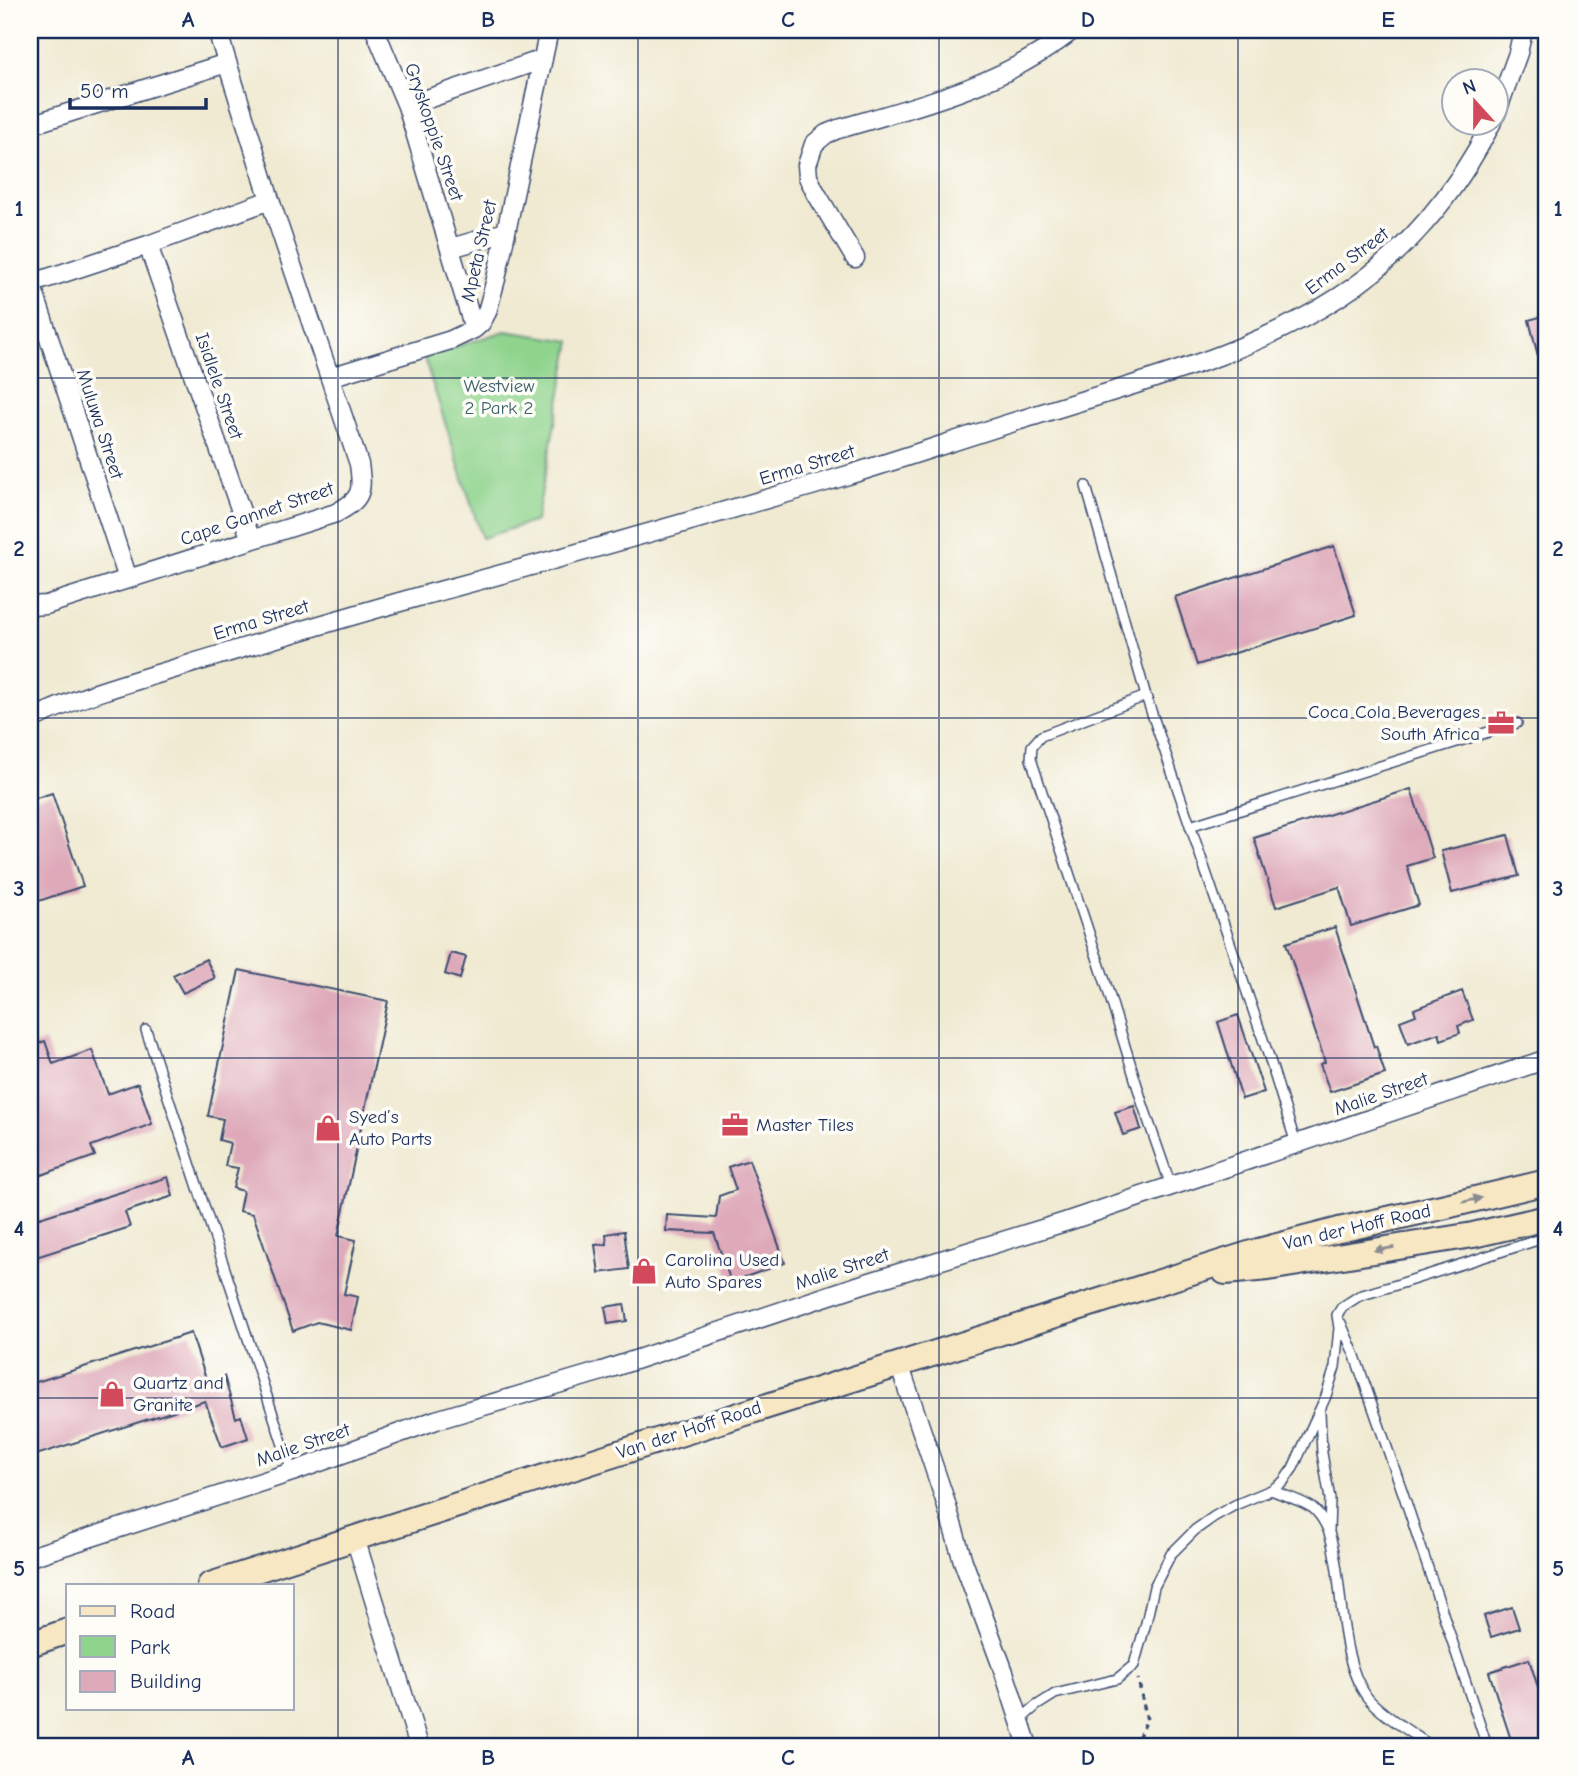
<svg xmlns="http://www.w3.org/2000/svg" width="1577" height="1776" font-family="'Comic Neue',sans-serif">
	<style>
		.green { fill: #8fd48d; stroke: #558276; stroke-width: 2 }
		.building { fill: #dea9b9 }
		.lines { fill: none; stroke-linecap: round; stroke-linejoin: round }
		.lane-casing { stroke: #3b4b6f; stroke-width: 12 }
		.street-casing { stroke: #3b4b6f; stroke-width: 21 }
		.secondary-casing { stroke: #3b4b6f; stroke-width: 28 }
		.path { stroke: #3b4b6f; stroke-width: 3.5; stroke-dasharray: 5 5; stroke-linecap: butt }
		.lane { stroke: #fff; stroke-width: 9 }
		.street { stroke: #fff; stroke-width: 18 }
		.secondary { stroke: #f8e7c3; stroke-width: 24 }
		.oneway { fill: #8a8b90 }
		.grid { fill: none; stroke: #1b2f5e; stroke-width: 2; stroke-opacity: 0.55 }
		.labels { text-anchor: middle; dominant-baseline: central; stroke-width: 7; stroke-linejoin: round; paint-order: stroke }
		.street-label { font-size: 19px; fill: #1b2f5e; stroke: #fdfcf7 }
		.park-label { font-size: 19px; fill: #3e616c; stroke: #fdfcf7 }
		.poi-label { font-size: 19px; fill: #1b2f5e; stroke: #fdfcf7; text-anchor: start }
		.neatline { fill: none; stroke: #1b2f5e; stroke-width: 2.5 }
		.grid-label { font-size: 23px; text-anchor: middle; font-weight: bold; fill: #1b2f5e }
	</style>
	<rect width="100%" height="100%" fill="#fdfcf7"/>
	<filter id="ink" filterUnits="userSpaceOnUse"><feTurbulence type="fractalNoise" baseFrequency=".0143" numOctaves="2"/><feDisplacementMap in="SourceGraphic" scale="14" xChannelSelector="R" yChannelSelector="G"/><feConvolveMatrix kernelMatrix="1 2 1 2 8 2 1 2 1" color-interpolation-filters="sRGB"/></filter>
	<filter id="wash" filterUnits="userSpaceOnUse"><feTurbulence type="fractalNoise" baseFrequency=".00686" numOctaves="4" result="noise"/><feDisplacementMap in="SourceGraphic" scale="28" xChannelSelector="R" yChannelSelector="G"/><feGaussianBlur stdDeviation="1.57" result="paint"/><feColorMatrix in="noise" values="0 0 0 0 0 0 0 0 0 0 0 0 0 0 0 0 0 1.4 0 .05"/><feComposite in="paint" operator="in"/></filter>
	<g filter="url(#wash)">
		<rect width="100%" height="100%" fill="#f0ead2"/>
		<path class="green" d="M505 331 571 341 536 521 482 538 424 357Z"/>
		<g id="blocks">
			<path class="building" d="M1547 315V371L1542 372 1529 320Z
				M1334 546 1356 615 1197 665 1175 597Z
				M1411 789 1433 858 1407 866 1419 905 1351 926 1339 887 1276 907 1254 838Z
				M52 793 83 886 36 902 30 882V800Z
				M1508 835 1519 876 1452 893 1441 851Z
				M1335 927 1374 1047 1376 1046 1385 1074 1330 1092 1320 1064 1325 1062 1286 943Z
				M451 953 466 957 460 979 445 974Z
				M206 959 215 978 183 993 173 975Z
				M239 970 388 1001 338 1236 356 1240 344 1294 358 1297 351 1330 317 1322 293 1331 253 1214 239 1211 243 1191 233 1188 238 1168 225 1166 230 1143 219 1140 223 1119 208 1116Z
				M1462 991 1473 1020 1458 1026 1460 1033 1441 1040 1439 1033 1408 1044 1400 1021 1416 1015 1414 1009Z
				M1238 1015 1264 1092 1242 1099 1218 1022Z
				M45 1041 53 1064 92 1050 108 1094 138 1083 152 1124 91 1146 95 1156 30 1179V1047Z
				M1134 1106 1141 1129 1123 1135 1115 1112Z
				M749 1160 785 1263 731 1282 714 1233 666 1231 667 1215 716 1218 719 1196 736 1190 728 1167Z
				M168 1177 173 1196 125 1212 130 1227 30 1259V1221Z
				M624 1231 629 1269 599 1273 595 1245 607 1244 606 1234Z
				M624 1304 627 1321 608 1324 605 1307Z
				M191 1333 207 1382 224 1376 236 1418 241 1416 248 1438 222 1447 205 1401 30 1457V1384Z
				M1512 1607 1519 1628 1491 1637 1484 1616Z
				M1529 1659 1547 1716V1746H1513L1489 1672Z"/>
		</g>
	</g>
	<g filter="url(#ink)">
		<use href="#blocks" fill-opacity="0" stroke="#3b4b6f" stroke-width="2"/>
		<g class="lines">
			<g class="lane-casing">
				<path id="lane" d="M1086 486 1146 696 1269 1057 1296 1144
					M1146 696 1041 736 1032 746 1031 759 1106 984 1143 1105 1171 1186
					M1190 826 1517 723
					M146 1030 292 1472
					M1341 1323 1355 1356 1404 1496 1487 1746
					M1320 1413 1322 1453 1330 1499 1329 1531
					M1271 1490C1282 1495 1307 1502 1315 1510 1328 1523 1332 1540 1335 1558 1343 1600 1341 1662 1367 1697 1379 1713 1414 1734 1431 1746
					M1020 1720 1036 1706 1055 1694 1117 1679 1134 1665 1146 1623 1154 1587 1171 1554 1195 1530 1215 1516 1235 1505 1271 1490 1283 1482 1293 1468 1326 1396 1335 1367 1339 1328 1337 1315 1342 1307 1359 1296 1396 1285 1547 1237"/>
			</g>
			<g class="street-casing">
				<path id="street" d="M375 30 407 106 474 329
					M407 106 543 59
					M1496 114 1518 53 1523 30
					M30 125 227 63
					M148 245 251 540
					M451 248 506 232
					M855 258 816 193 808 177 807 165 814 144 826 134 838 129C922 105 1003 85 1073 30
					M31 283 128 579
					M30 284 148 245 270 200
					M330 377 451 340 474 329 481 323 487 312 496 279 549 30
					M30 606 46 605 336 513C362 499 363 492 359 464L270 200 217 30
					M30 720C80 695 136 681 190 664 276 638 361 612 447 589 580 553 713 515 845 476 907 457 968 436 1030 417 1132 384 1248 356 1339 297 1405 255 1457 192 1492 122
					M899 1364 944 1497 963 1561 1004 1672 1028 1746
					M355 1538 419 1746
					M30 1557 292 1472 436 1420 602 1371 860 1285 1065 1222 1547 1059"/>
			</g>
			<g class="secondary-casing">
				<path id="secondary" d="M1225 1272 1268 1268 1473 1235 1547 1218
					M210 1585 603 1458 1258 1251 1339 1230 1446 1206 1547 1182
					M30 1644 68 1631"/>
			</g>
			<path class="path" d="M1134 1746 1147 1720 1138 1679"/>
			<use href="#lane" class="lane"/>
			<use href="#street" class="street"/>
			<use href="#secondary" class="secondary"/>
		</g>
		<defs><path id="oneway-solid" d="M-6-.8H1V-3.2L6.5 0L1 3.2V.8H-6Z" transform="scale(1.75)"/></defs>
		<g class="oneway">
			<use href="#oneway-solid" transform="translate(1472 1200) rotate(-13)"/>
			<use href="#oneway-solid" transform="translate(1384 1249) rotate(171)"/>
		</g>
	</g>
	<path class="grid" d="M338 30V1746M638 30V1746M939 30V1746M1238 30V1746M30 378H1547M30 718H1547M30 1058H1547M30 1398H1547"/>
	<defs>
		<g id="office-bare" transform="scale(2.1)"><path d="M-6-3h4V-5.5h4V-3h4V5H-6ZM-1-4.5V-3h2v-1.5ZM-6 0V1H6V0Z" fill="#d1495b" stroke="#fdfcf7" stroke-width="2.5" paint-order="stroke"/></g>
		<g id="shop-bare" transform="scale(2.1)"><path d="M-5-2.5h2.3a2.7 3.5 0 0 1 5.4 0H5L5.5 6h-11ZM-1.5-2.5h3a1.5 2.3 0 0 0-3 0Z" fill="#d1495b" stroke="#fdfcf7" stroke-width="2.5" paint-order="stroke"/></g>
	</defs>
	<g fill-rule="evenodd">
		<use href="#office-bare" x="1501" y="723"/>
		<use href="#office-bare" x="735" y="1125"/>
		<use href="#shop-bare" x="328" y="1128"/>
		<use href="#shop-bare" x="644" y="1271"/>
		<use href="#shop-bare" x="112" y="1394"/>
	</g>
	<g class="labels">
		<g class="street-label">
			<text transform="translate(434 132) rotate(71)">Gryskoppie Street</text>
			<text transform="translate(479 251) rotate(-77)">Mpeta Street</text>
			<text transform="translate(1347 261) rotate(-37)">Erma Street</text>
			<text transform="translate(219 386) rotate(71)">Isidlele Street</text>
			<text transform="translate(100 424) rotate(72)">Muluwa Street</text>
			<text transform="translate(807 465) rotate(-17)">Erma Street</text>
			<text transform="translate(257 514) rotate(-19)">Cape Gannet Street</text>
			<text transform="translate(261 620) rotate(-17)">Erma Street</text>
			<text transform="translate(1381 1094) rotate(-19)">Malie Street</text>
			<text transform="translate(1357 1227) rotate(-13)">Van der Hoff Road</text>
			<text transform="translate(842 1269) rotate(-18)">Malie Street</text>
			<text transform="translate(689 1430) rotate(-18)">Van der Hoff Road</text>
			<text transform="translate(303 1445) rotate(-19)">Malie Street</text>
		</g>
		<g class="park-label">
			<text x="499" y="386">Westview<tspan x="499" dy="22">2 Park 2</tspan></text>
		</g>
		<g class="poi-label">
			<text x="1480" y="712" text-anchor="end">Coca Cola Beverages<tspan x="1480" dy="22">South Africa</tspan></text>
			<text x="349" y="1117">Syed’s<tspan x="349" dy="22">Auto Parts</tspan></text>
			<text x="756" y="1125">Master Tiles</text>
			<text x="665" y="1260">Carolina Used<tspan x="665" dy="22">Auto Spares</tspan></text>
			<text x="133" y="1383">Quartz and<tspan x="133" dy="22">Granite</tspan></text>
		</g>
	</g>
	<rect width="1577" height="1776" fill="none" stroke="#fdfcf7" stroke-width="77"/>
	<rect x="66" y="1584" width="228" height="126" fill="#fdfcf7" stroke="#a3aaba" stroke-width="2"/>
	<rect x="80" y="1606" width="35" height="10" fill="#f8e7c3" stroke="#a3aaba" stroke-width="2"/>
	<text x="130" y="1618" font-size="21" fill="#1b2f5e">Road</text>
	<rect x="80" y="1636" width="35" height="21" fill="#8fd48d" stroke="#a3aaba" stroke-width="2"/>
	<text x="130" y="1654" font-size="21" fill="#1b2f5e">Park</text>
	<rect x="80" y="1671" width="35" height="21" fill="#dea9b9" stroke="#a3aaba" stroke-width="2"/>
	<text x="130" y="1688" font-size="21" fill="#1b2f5e">Building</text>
	<g transform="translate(1475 102) rotate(339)"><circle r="33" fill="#fdfcf7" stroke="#a3aaba" stroke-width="2"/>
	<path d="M0-5L12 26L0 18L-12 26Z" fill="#d1495b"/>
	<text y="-10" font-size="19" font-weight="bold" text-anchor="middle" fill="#1b2f5e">N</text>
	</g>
	<path d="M70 98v10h136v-10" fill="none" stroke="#1b2f5e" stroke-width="3.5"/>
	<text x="80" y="98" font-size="21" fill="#1b2f5e" stroke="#fdfcf7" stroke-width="5" paint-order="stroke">50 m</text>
	<rect x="38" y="38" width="1500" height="1700" class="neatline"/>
	<g class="grid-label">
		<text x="188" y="27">A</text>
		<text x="488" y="27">B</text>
		<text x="788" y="27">C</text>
		<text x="1088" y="27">D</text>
		<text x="1388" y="27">E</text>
		<text x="19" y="216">1</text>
		<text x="1558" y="216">1</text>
		<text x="19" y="556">2</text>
		<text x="1558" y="556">2</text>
		<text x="19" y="896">3</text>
		<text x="1558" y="896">3</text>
		<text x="19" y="1236">4</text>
		<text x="1558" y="1236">4</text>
		<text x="19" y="1576">5</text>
		<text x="1558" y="1576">5</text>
		<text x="188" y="1765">A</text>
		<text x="488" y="1765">B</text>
		<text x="788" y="1765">C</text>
		<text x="1088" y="1765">D</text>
		<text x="1388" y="1765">E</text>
	</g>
</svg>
